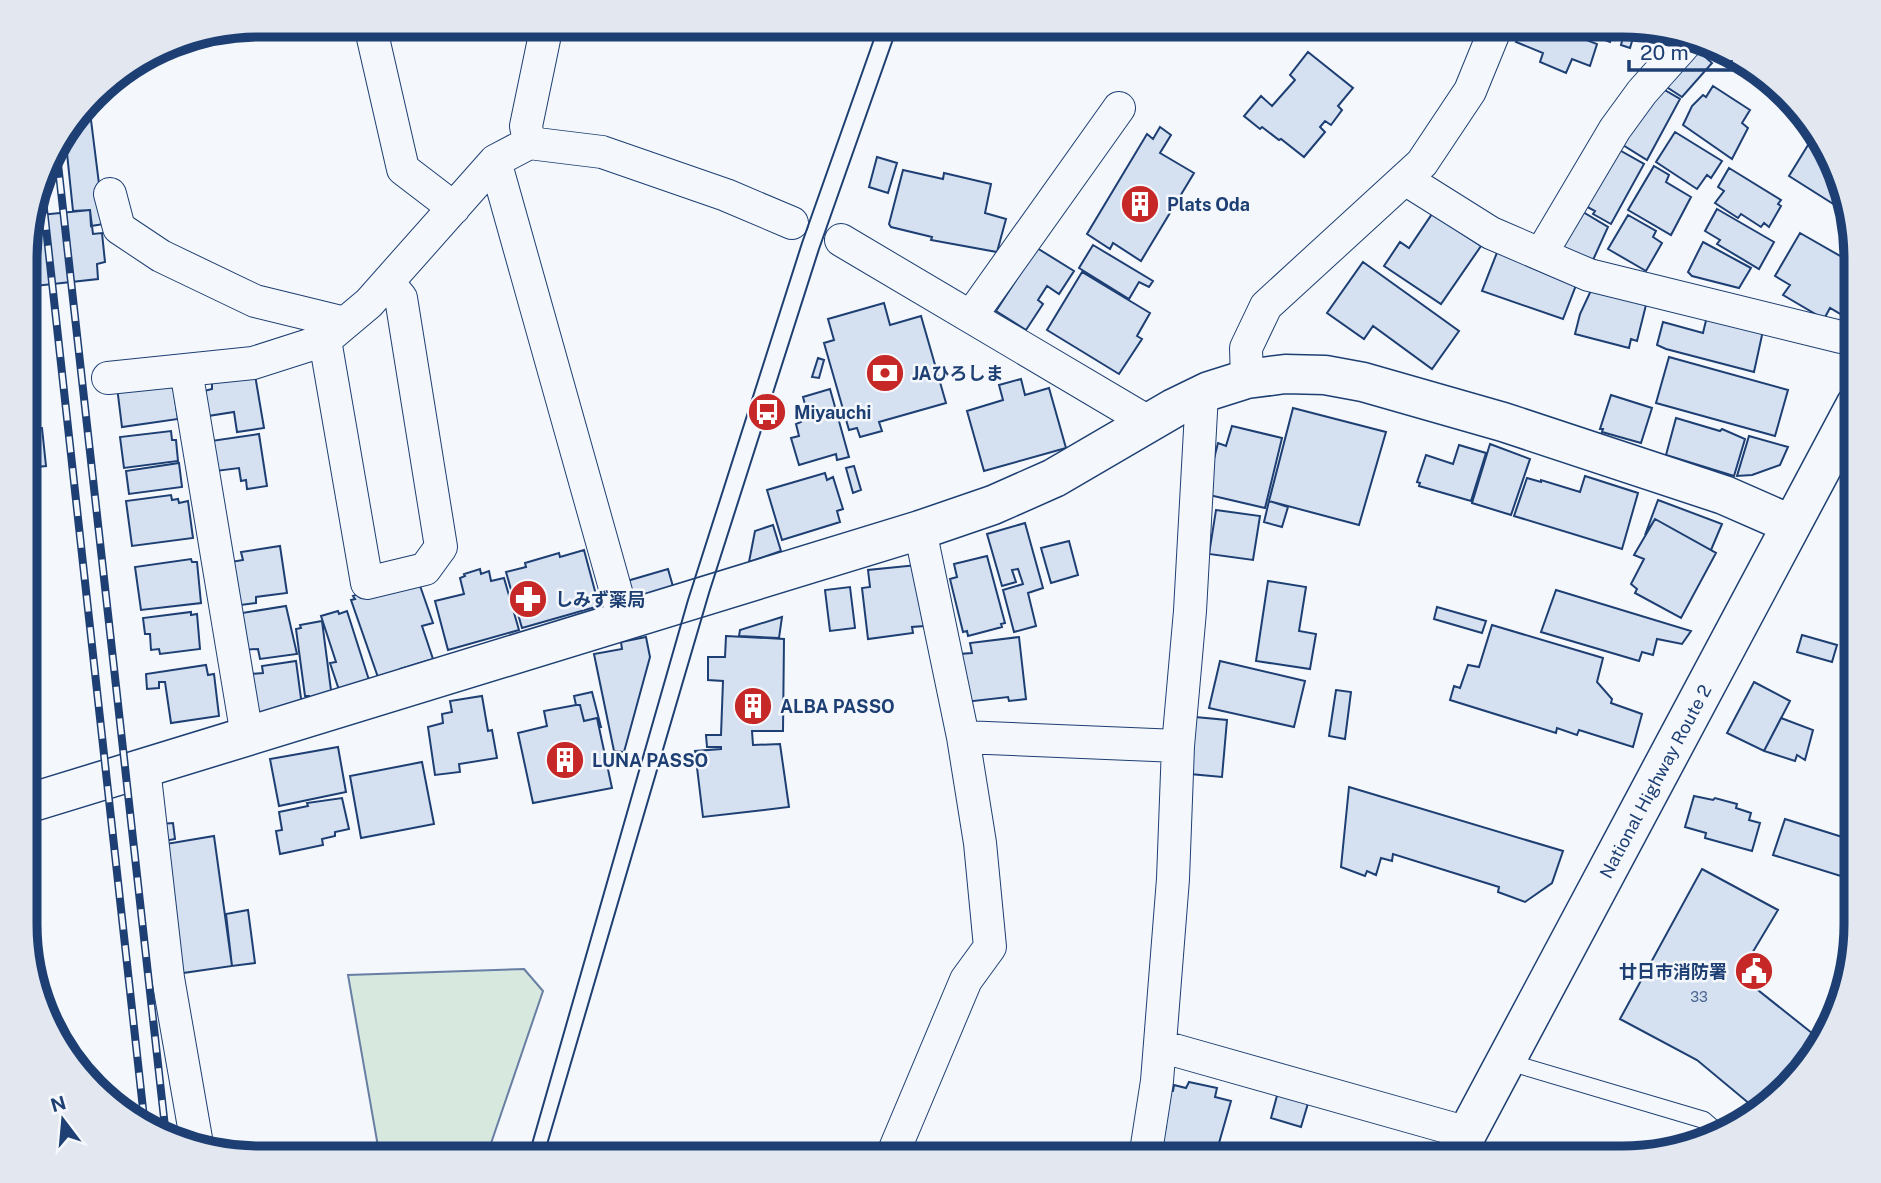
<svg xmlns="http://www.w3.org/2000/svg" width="1881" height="1183" font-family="'Public Sans','Noto Sans JP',sans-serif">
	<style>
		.green { fill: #d7e8df; stroke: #687fa3; stroke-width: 2 }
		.building { fill: #d5e0f0; stroke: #1d3f73; stroke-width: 2 }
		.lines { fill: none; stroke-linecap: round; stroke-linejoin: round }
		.lane-casing { stroke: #1d3f73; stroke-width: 18 }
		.street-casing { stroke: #1d3f73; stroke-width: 34 }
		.secondary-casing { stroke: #1d3f73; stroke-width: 41 }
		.highway-casing { stroke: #1d3f73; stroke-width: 41 }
		.lane { stroke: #f4f7fb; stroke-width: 16 }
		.street { stroke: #f4f7fb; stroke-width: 32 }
		.secondary { stroke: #f4f7fb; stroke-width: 38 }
		.highway { stroke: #f4f7fb; stroke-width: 38 }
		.tram { stroke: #1d3f73; stroke-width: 2 }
		.rail-casing { stroke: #1d3f73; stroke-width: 8 }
		.rail { stroke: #f4f7fb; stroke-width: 5; stroke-dasharray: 16; stroke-linecap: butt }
		.labels { text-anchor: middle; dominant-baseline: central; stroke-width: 5; stroke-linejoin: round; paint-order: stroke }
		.number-label { font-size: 14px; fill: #4b6792 }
		.poi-label { font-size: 18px; font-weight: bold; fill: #1d3f73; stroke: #f4f7fb; text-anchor: start }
		.street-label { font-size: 18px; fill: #1d3f73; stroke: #f4f7fb }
		.rim { fill: none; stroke: #1d3f73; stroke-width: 9 }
	</style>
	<rect width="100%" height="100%" fill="#f4f7fb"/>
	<path class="green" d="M524 969 543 991 486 1158H380L348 975Z"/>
	<path class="building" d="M1524 25H1548L1597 44 1590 66 1572 59 1566 73 1540 62 1543 53 1516 42Z
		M1565 25H1617L1610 42Z
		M1626 25 1644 28 1642 34 1637 33 1636 40 1633 38 1630 48 1621 45Z
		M1694 47 1712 63 1682 97 1659 82Z
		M1308 52 1353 88 1338 106 1342 110 1331 125 1325 121 1320 127 1325 132 1304 157 1281 139 1279 140 1262 127 1260 129 1244 116 1261 96 1272 106 1295 80 1290 75Z
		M1656 85 1680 99 1647 160 1618 142Z
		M1713 86 1750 110 1742 123 1748 128 1732 159 1683 125 1692 106 1703 95 1706 97Z
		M78 117V121L91 120 104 224 91 226 90 210 73 211 65 134Z
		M1160 127 1171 135 1160 153 1194 173 1141 261 1113 243 1110 249 1087 234 1147 134 1153 139Z
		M1675 132 1722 161 1711 178 1707 175 1697 189 1656 162Z
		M1816 132 1825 141 1846 212 1789 176Z
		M1614 147 1644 164 1611 224 1593 214 1595 211 1582 204Z
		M877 157 897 163 888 193 869 187Z
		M1654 166 1669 175 1666 182 1691 197 1671 235 1628 210Z
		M1729 168 1781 200 1778 204 1781 206 1769 227 1764 223 1761 227 1741 214 1738 218 1715 203 1724 191 1718 187Z
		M903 170 943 179 944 173 991 184 985 213 1006 219 997 252 931 240 932 237 891 227 889 224Z
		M1578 209 1608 227 1593 260 1558 249Z
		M1717 209 1774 242 1759 269 1717 244 1720 240 1705 231Z
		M90 210 93 234 102 233 105 262 97 264 98 279 26 287V228L30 216Z
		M1432 214 1481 246 1441 304 1384 266 1400 242 1409 248Z
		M1628 215 1656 231 1653 237 1662 243 1646 271 1608 249Z
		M30 217 38 285 31 286 29 264H26V228Z
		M1800 233 1856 265V318L1854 322 1830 308 1824 319 1783 295 1790 285 1775 276Z
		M1703 242 1751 268 1739 288 1692 276 1688 272Z
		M1093 245 1153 281 1149 287 1139 282 1129 299 1079 268Z
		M1037 248 1074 271 1059 294 1047 286 1038 300 1043 304 1026 330 996 311Z
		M1498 250 1578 280 1563 319 1482 291Z
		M1363 262 1459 331 1432 369 1373 326 1364 339 1327 313Z
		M1082 272 1150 313 1137 336 1142 339 1119 374 1047 330Z
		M1594 284 1647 301 1637 341 1631 339 1629 348 1575 334 1580 314Z
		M884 303 890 325 921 316 946 403 879 422 882 431 860 437 857 428 849 430 824 343 834 340 828 319Z
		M1708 312 1764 326 1754 372 1666 349 1657 345 1663 322 1703 333Z
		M1669 357 1788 390 1775 436 1656 403Z
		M818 358 824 360 819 378 812 377Z
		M255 375 264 428 237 432 234 412 208 416 204 391 212 389V383Z
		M1021 379 1025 395 1049 388 1066 448 984 471 967 411 1003 400 999 385Z
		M173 385 178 419 122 427 117 387Z
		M830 389 849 457 837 460 836 454 799 465 791 438 799 436 796 424 801 422 798 411 806 408 803 397Z
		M26 393H29L32 429H26Z
		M1611 395 1652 408 1641 443 1602 432 1603 429H1600Z
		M1293 408 1386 432 1359 525 1269 501Z
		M1676 418 1720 431 1722 429 1745 439 1734 476 1666 455Z
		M1232 426 1282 438 1265 508 1205 494 1218 443 1226 446Z
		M42 428 46 466 26 468V429Z
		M171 431 172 440H176L178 461 124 468 120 437Z
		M259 434 267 486 247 489 246 480 241 481 239 468 216 471 211 441Z
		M1749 436 1788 447 1780 465 1752 475 1737 476Z
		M1490 444 1530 459 1511 515 1472 503Z
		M1459 445 1486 453 1471 501 1419 486 1420 483 1417 482 1426 455 1453 464Z
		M179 463 182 487 129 494 126 471Z
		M854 466 861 490 853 493 846 468Z
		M825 473 827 480 833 477 843 509 837 511 840 522 782 540 767 490Z
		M1585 476 1638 493 1622 549 1514 516 1527 478 1541 482V480L1580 492Z
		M171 495 172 500 178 499 179 503 188 501 193 538 132 546 126 501Z
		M1658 500 1722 524 1711 550 1655 519 1645 535Z
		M1269 501 1288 507 1282 527 1264 522Z
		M1216 510 1260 516 1253 560 1209 554Z
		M1655 519 1716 553 1681 618 1635 593 1637 589 1631 584 1644 559 1634 555Z
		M1025 523 1043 588 1028 593 1036 626 1014 632 1003 590 1023 584 1018 569 1012 570 1016 582 1002 586 987 534Z
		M773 525 781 551 749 562 755 531Z
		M1069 541 1078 575 1051 583 1041 548Z
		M280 546 287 593 256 597V603L233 606 225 563 243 560 241 552Z
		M584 550 599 606 522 628 506 572 526 567 525 563 559 553 560 557Z
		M987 556 1005 623 1001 624 1002 627 968 636 967 631 963 632 950 579 957 577 954 564Z
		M191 559 192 562H197L201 603 141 610 135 567Z
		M917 565 924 626 912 627 913 633 868 639 862 588 870 587 868 570Z
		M480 569 481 574 489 571 491 581 504 578 519 630 448 650 435 601 464 594 460 578 465 576 464 574Z
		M668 569 674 590 633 602 627 581Z
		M418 580 433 623 422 626 433 659 400 669 402 676 380 683 351 600 355 599 353 596 369 590Z
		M1268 581 1306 587 1299 631 1316 634 1310 669 1256 661Z
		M850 587 855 628 830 631 825 590Z
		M1556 590 1691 631 1682 644 1657 639 1653 655 1642 652 1639 661 1541 632Z
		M286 606 297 654 260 659 258 649 241 650 236 614Z
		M1437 607 1486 621 1482 633 1434 619Z
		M338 611 339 614 347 611 369 680 339 690 330 663 336 662 321 616Z
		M191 612V615L197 614 200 649 160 654 159 649 151 650 150 634H145L143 618Z
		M782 617 779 638 739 636 740 630Z
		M322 621 332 698 310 702 309 696H305L296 629 301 628 300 625Z
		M1492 625 1603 658 1597 682 1612 699 1611 703 1642 714 1633 747 1579 730 1577 735 1557 728 1556 733 1450 700 1454 686 1460 688 1468 665 1479 667Z
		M1802 635 1837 645 1832 662 1797 652Z
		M726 636 784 639 783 731H752L753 745 780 744 789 807 703 817 695 751 721 749V747H707L706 735H721L723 681 708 680V657H725Z
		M646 637 650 657 624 752 614 751 594 654 622 649 621 642Z
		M1019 637 1026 699 1009 701 1008 697 965 702 959 654 972 653 970 643Z
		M296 661 302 706 249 714 251 674 263 673 262 666Z
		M1220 661 1305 681 1294 727 1209 708Z
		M206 665 208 675 214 674 219 716 171 723 165 682H159V688L147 689 146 674Z
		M1754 682 1790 701 1764 751 1727 733Z
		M1336 690 1351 692 1345 739 1329 736Z
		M592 692 601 727H599L597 718 584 721 580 705H576L574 696Z
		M482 696 488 731 492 730 497 758 459 764 460 772 435 775 428 727 443 723 442 714 452 712 450 701Z
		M576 705H580L584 721 597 718 612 788 533 803 518 733 547 726 544 711Z
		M1195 717 1227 720 1222 777 1190 774Z
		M1781 718 1813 730 1805 760 1797 755 1795 761 1764 751Z
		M338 747 346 792 279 806 270 759Z
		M422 762 434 824 361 838 350 776Z
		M1349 787 1563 851 1552 883 1525 902 1498 892 1499 887 1393 854 1392 861 1381 858 1376 875 1367 871 1365 876 1341 867Z
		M1694 796 1713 800 1715 798 1737 804 1736 808 1751 813 1749 820 1760 823 1752 851 1705 838 1706 833 1685 827Z
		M342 798 349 829 335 832V836L322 839 323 845 280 854 276 831 282 830 279 812 308 806 307 803Z
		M1785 819 1855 841 1844 877 1773 855Z
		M173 823 175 839 164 841 161 824Z
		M214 836 232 966 176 974 160 845Z
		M1856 859V880L1850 878Z
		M1702 869 1778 910 1739 975 1822 1041 1817 1054 1757 1110 1697 1060 1620 1019Z
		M248 910 255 963 232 966 226 914Z
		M1189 1082 1217 1088 1215 1097 1231 1101 1217 1150 1212 1149 1210 1158H1170L1153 1153 1166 1127 1156 1124 1165 1090 1173 1091 1174 1085 1186 1088Z
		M1278 1092 1309 1100 1301 1127 1271 1118Z"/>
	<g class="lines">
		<g class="lane-casing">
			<path id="lane" d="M1505 1061 1704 1120 1719 1133"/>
		</g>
		<g class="street-casing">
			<path id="street" d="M370 25 403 169 454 208
				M529 143 526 126 547 25
				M495 161 624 620
				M1405 179 1491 233 1589 275 1841 337 1856 338
				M110 194 119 228 161 256 255 301 345 323
				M841 240 1150 423
				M1541 254 1615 129 1642 92 1692 36
				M971 316 1119 108
				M325 340 367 583 425 569 441 547 401 298 388 282
				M186 370 247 736
				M108 378 253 363 325 340 369 303 495 161 529 143 602 152 726 195 792 223
				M1247 379 1246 348 1266 306 1422 163 1470 91 1497 25
				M963 737 1178 746
				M144 768 168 978 198 1150
				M1160 1046 1468 1133
				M891 1158 966 980 990 947 980 843 963 737 920 530
				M1145 1158 1157 1081 1173 879 1178 746 1190 611 1202 394"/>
		</g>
		<g class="secondary-casing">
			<path id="secondary" d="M26 804 920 530 993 505 1054 478 1174 408 1209 391 1247 379 1285 374 1325 375 1363 382 1503 422 1724 495 1790 524"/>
		</g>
		<g class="highway-casing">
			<g id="highway">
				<path id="s1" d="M1454 1158 1856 404"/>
			</g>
		</g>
		<use href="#lane" class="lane"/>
		<use href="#street" class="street"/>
		<use href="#secondary" class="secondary"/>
		<use href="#highway" class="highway"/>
		<path class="tram" d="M528 1158 688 600 802 243 879 25
			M543 1158 709 593 819 249 898 25"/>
		<g class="rail-casing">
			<path id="rail" d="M56 146 166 1136
				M41 182 145 1127"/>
		</g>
		<use href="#rail" class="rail"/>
	</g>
	<defs>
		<g id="building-disc" transform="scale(2.0125)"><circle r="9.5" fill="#c62828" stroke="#f4f7fb"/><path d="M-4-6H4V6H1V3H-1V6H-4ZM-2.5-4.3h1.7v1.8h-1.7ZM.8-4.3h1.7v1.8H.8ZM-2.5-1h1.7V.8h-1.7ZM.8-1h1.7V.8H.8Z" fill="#fff"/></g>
		<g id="bank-disc" transform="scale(2.0125)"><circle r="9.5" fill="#c62828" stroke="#f4f7fb"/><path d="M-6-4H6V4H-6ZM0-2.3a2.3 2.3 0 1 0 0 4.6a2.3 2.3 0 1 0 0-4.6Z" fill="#fff"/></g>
		<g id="bus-disc" transform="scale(2.0125)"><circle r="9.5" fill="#c62828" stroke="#f4f7fb"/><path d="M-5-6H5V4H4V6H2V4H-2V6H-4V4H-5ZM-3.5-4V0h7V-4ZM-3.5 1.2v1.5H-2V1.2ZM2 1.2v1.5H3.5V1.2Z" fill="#fff"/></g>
		<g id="pharmacy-disc" transform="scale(2.0125)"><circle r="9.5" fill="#c62828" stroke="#f4f7fb"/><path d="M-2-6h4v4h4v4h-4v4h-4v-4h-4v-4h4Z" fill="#fff"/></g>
		<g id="civic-disc" transform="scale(2.0125)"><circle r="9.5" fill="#c62828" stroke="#f4f7fb"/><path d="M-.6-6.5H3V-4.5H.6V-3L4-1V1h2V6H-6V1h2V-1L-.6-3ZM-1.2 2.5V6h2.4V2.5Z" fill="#fff"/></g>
	</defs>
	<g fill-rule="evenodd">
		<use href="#building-disc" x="1140" y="204"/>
		<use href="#bank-disc" x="885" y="373"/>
		<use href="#bus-disc" x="767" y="412"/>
		<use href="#pharmacy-disc" x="528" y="599"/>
		<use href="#building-disc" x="753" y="706"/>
		<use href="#building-disc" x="565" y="760"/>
		<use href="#civic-disc" x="1754" y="971"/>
	</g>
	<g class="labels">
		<g class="number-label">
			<text x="1699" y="997">33</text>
		</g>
		<g class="poi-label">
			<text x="1167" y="204">Plats Oda</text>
			<text x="912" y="373">JAひろしま</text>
			<text x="794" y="412">Miyauchi</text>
			<text x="555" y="599">しみず薬局</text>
			<text x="780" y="706">ALBA PASSO</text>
			<text x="592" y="760">LUNA PASSO</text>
			<text x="1727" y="971" text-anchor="end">廿日市消防署</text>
		</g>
		<g class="street-label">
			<text stroke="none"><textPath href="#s1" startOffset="427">National Highway Route 2</textPath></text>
		</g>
	</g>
	<path d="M0 0H1881V1183H0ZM259 37H1622A222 222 0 0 1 1844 259V924A222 222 0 0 1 1622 1146H259A222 222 0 0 1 37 924V259A222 222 0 0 1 259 37Z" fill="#e3e8f0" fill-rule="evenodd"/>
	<path class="rim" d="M259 37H1622A222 222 0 0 1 1844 259V924A222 222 0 0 1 1622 1146H259A222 222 0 0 1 37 924V259A222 222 0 0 1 259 37Z"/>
	<g transform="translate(63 1120) rotate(344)" stroke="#f4f7fb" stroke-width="5" paint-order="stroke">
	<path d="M0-5L12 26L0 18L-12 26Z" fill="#1d3f73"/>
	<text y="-10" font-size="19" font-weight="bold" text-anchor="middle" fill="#1d3f73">N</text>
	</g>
	<path d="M1629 60v10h102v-10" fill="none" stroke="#1d3f73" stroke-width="3.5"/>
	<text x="1640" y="60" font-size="21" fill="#1d3f73" stroke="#f4f7fb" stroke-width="5" paint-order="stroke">20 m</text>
</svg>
